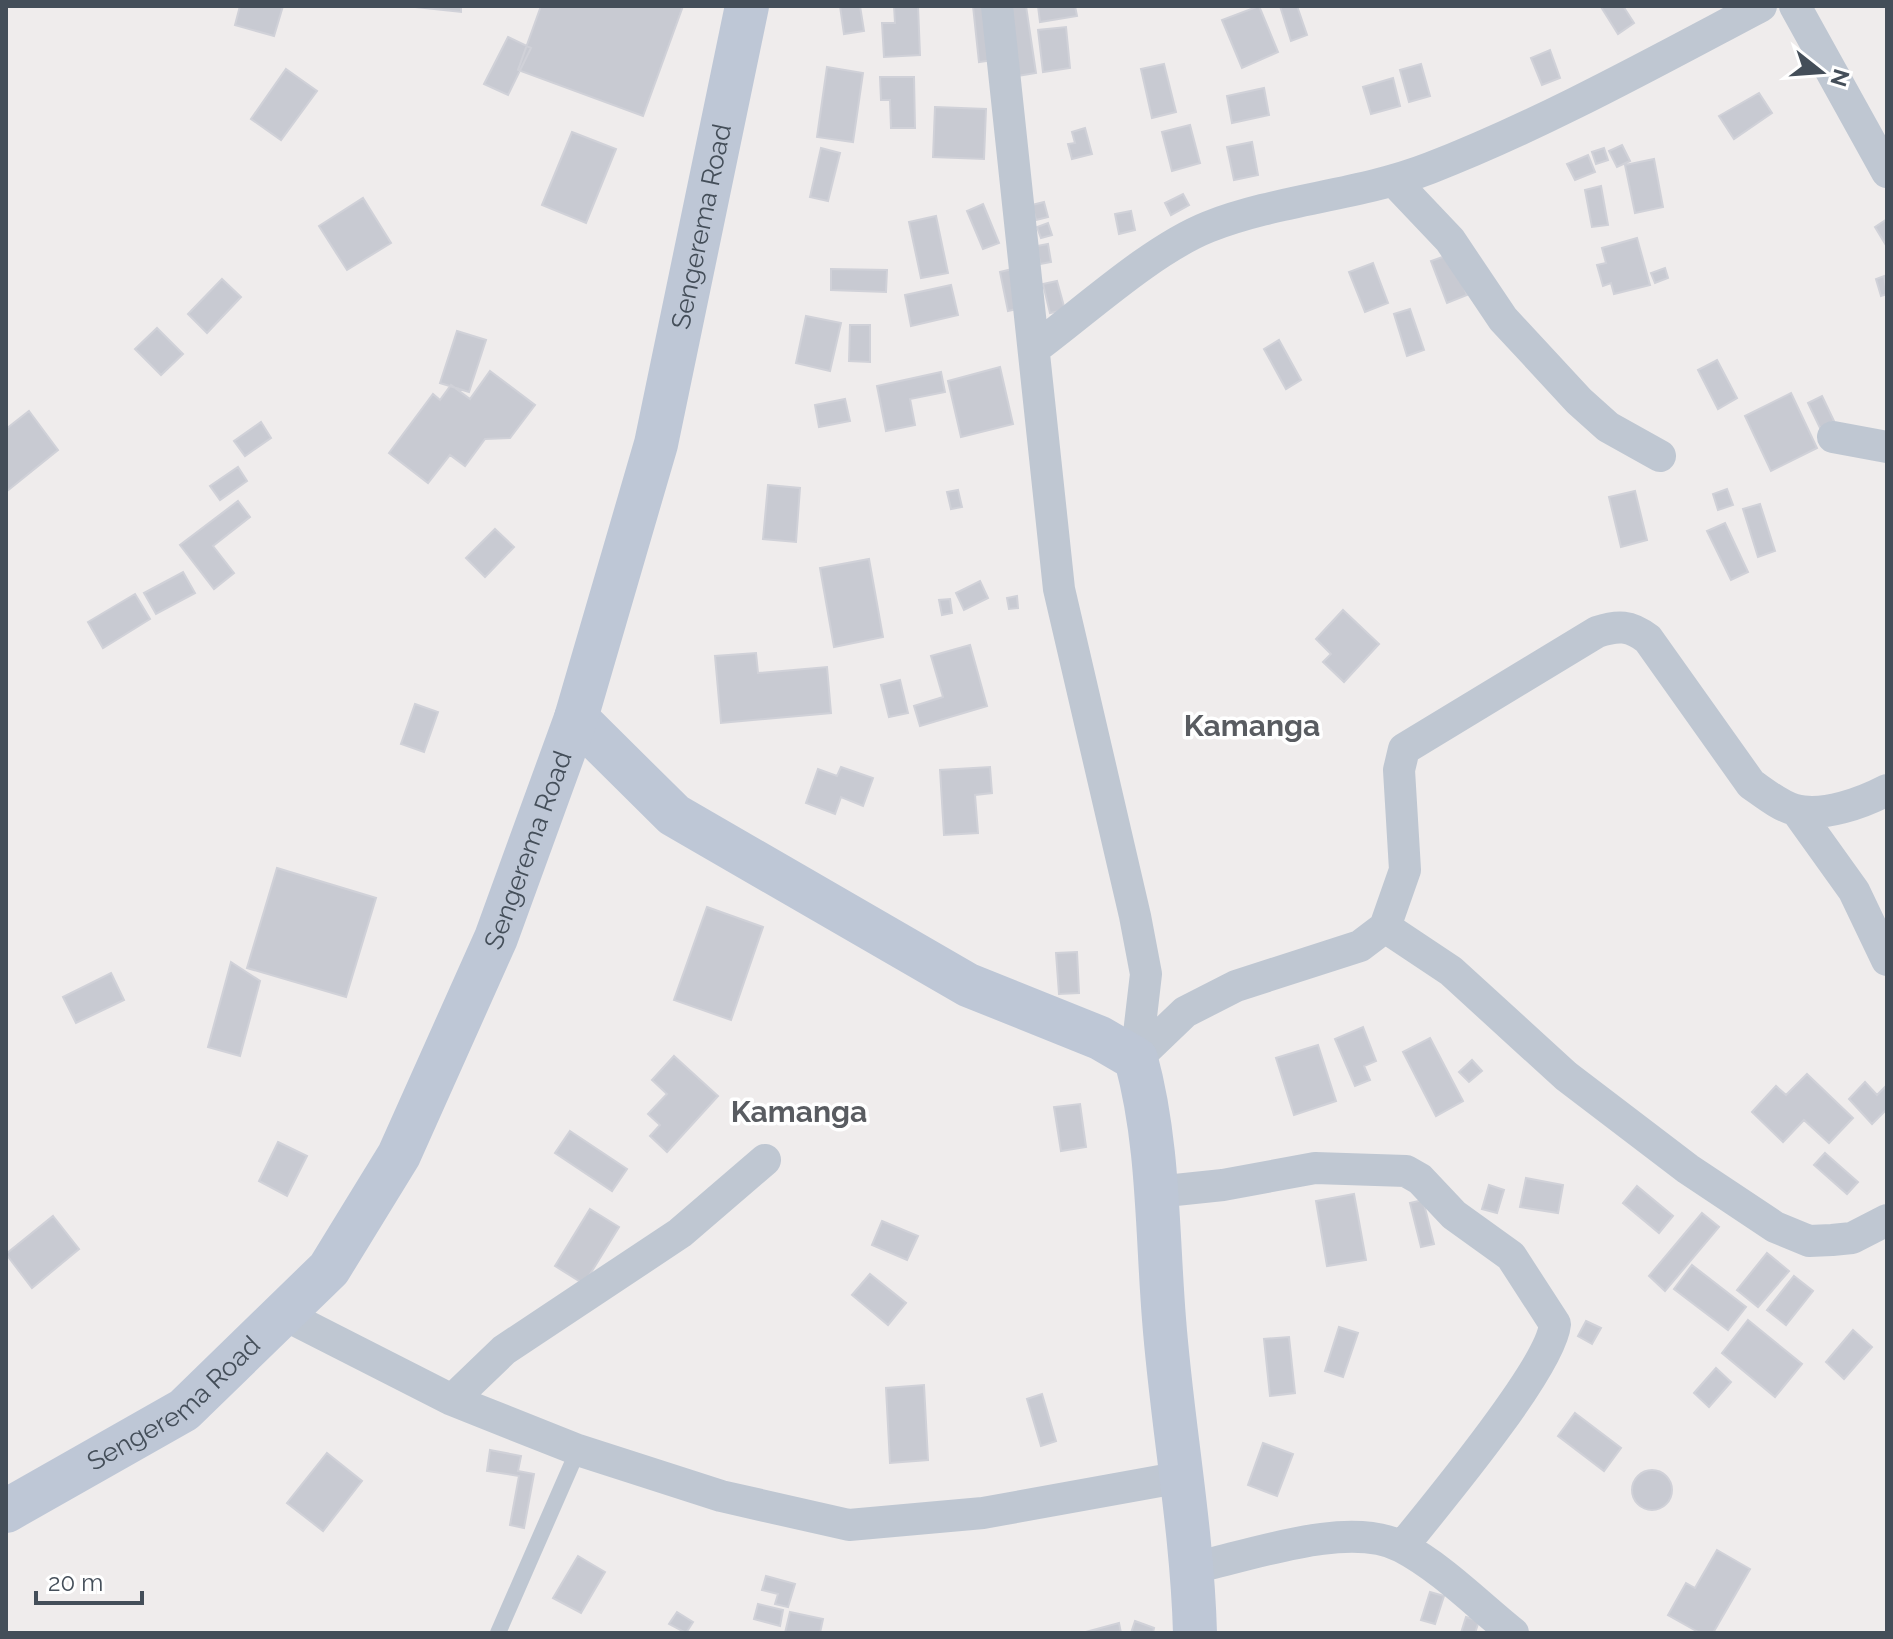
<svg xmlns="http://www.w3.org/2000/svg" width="1893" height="1639" font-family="Raleway,sans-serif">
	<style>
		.building { fill: #c8cad2; stroke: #d0d1d8; stroke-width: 2 }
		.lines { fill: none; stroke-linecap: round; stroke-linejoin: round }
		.lane { stroke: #bfc7d2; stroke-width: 16 }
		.street { stroke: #bfc7d2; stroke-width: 32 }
		.secondary { stroke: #bec7d6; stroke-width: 44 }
		.labels { text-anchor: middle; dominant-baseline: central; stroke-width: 7; stroke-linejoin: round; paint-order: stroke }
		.street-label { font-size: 26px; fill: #444e59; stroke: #fff }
		.quarter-label { font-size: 30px; font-weight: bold; fill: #595c61; stroke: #fff }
	</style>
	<rect width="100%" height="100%" fill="#efecec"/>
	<path class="building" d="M240 6H283L274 36 235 25Z
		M406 6H461V12Z
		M541 6H683L643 116 518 70Z
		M840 6H860L864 31 844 34Z
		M894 6H918L920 55 884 57 882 23H895Z
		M973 6H988L994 60 979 62Z
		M1008 6H1026L1036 73 1017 76Z
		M1038 6H1075L1077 16 1040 22Z
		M1259 6 1278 52 1242 68 1222 20Z
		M1280 6H1297L1307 35 1291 41Z
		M1623 6 1634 23 1618 34 1601 7Z
		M1066 27 1070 68 1043 72 1038 30Z
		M508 37 531 48 508 95 484 84Z
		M1550 50 1560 78 1542 85 1531 58Z
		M1164 64 1176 112 1152 118 1141 69Z
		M1421 64 1430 96 1409 102 1400 70Z
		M827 67 863 73 853 142 817 137Z
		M286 69 317 91 281 140 251 119Z
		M880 77H914L915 128H891L890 100H881Z
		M1393 78 1400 106 1371 114 1363 87Z
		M1264 88 1269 115 1232 123 1227 96Z
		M1759 93 1772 113 1734 139 1719 116Z
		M935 107 986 109 984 159 933 157Z
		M1190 125 1200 163 1172 171 1162 132Z
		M1085 128 1092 154 1072 159 1068 144 1075 143 1072 132Z
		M572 132 616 149 586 223 542 205Z
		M1252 142 1258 175 1234 180 1227 147Z
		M1622 145 1630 161 1617 167 1609 151Z
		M821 148 840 153 828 201 810 197Z
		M1604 148 1608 160 1596 164 1592 152Z
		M1588 155 1595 172 1575 180 1567 164Z
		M1654 159 1663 207 1635 213 1625 165Z
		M1601 186 1608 225 1592 227 1585 190Z
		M1183 194 1189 205 1171 215 1165 203Z
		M363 198 391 243 347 270 319 226Z
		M1044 202 1048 217 1036 220 1032 205Z
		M983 204 999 243 983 249 967 211Z
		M1131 211 1135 230 1119 234 1115 214Z
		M936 216 948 273 921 278 909 222Z
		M1887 219V247L1875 227Z
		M1048 223 1052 235 1041 238 1037 227Z
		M1637 238 1650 285 1614 294 1611 283 1603 286 1597 265 1606 263 1602 248Z
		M1048 244 1051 262 1040 264 1037 246Z
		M1451 254 1467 295 1447 303 1431 261Z
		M1373 263 1388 303 1365 312 1349 272Z
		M1016 268 1025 307 1008 311 1000 272Z
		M1665 268 1668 278 1655 283 1651 273Z
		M831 269 887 270 886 292 831 290Z
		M1884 276 1887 294 1881 296 1876 279Z
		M222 279 241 297 207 333 188 314Z
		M1057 281 1065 310 1050 313 1043 284Z
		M951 285 958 315 911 326 905 295Z
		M1410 309 1424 350 1407 356 1394 314Z
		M806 316 841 323 830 371 796 363Z
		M850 325H870V362L849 361Z
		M157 328 183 354 161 375 135 349Z
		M457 331 486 340 469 392 440 383Z
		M1279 340 1301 380 1286 389 1264 349Z
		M1717 360 1737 398 1718 409 1698 370Z
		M1000 367 1013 424 961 437 948 381Z
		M490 371 535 405 510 438 485 439 465 466 450 455 428 483 389 453 433 394 440 400 451 385 470 399Z
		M941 372 945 392 910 399 915 425 886 431 877 386Z
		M1791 393 1817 448 1771 471 1745 416Z
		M1822 396 1834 421 1820 428 1808 403Z
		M845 399 850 421 819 427 815 405Z
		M29 411 58 450 6 492V429Z
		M261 422 271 438 245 456 234 441Z
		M238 467 247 481 220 500 210 486Z
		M768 485 800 488 796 542 763 539Z
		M1727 489 1733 505 1718 510 1713 494Z
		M958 490 962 507 951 509 947 492Z
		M1635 491 1647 540 1621 547 1609 497Z
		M238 501 250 517 213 546 234 573 214 589 180 545Z
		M1760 504 1775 551 1758 557 1743 509Z
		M1725 523 1748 572 1731 580 1707 531Z
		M495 529 514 547 485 577 466 558Z
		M869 559 883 637 834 647 820 568Z
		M183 572 195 593 156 614 144 593Z
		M980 581 988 598 964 610 956 593Z
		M135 594 150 619 103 648 88 622Z
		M1017 596 1018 608 1009 609 1007 598Z
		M950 599 952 613 942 615 939 600Z
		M1343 610 1379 644 1344 682 1323 662 1331 654 1316 639Z
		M970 645 987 706 920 726 914 706 943 697 931 656Z
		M756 653 758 673 827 667 831 713 721 723 715 656Z
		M900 680 908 713 889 717 881 685Z
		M415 704 438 712 424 752 401 744Z
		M841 767 873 778 863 806 841 797 835 814 806 803 818 769 837 776Z
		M990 767 992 793 975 795 978 833 944 835 940 770Z
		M277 868 376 898 346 997 247 968Z
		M707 907 763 927 731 1020 674 1000Z
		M1077 952 1079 993 1059 994 1056 953Z
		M231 962 260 981 240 1056 208 1047Z
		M111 973 124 1000 76 1023 63 997Z
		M1363 1027 1376 1061 1364 1066 1370 1080 1355 1086 1335 1039Z
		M1430 1038 1463 1101 1436 1116 1403 1052Z
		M1318 1045 1336 1101 1294 1115 1276 1058Z
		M674 1056 718 1096 667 1152 650 1136 660 1125 648 1114 667 1094 652 1080Z
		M1472 1060 1482 1071 1469 1082 1459 1072Z
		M1807 1074 1853 1118 1829 1143 1804 1120 1783 1142 1752 1112 1776 1086 1786 1095Z
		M1865 1082 1877 1095 1887 1085V1109L1872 1124 1849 1099Z
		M1080 1104 1086 1147 1061 1151 1054 1107Z
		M570 1131 627 1169 612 1191 555 1153Z
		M278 1142 307 1156 287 1196 259 1181Z
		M1825 1153 1858 1182 1847 1194 1814 1165Z
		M1526 1178 1563 1185 1558 1213 1520 1207Z
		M1489 1185 1504 1190 1497 1213 1482 1209Z
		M1637 1186 1673 1216 1659 1233 1623 1203Z
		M1354 1194 1366 1260 1327 1266 1316 1201Z
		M1423 1200 1434 1244 1421 1247 1410 1203Z
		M590 1209 619 1227 584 1284 555 1266Z
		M1702 1213 1719 1227 1665 1291 1649 1276Z
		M53 1216 79 1249 32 1288 6 1254Z
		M882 1221 918 1236 907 1260 872 1245Z
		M1767 1253 1789 1271 1758 1307 1737 1290Z
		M1692 1265 1746 1307 1728 1330 1674 1289Z
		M870 1274 906 1303 888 1325 852 1295Z
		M1794 1276 1813 1291 1786 1325 1767 1310Z
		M1748 1320 1802 1364 1775 1397 1722 1353Z
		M1586 1321 1601 1328 1592 1344 1578 1336Z
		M1339 1327 1358 1333 1343 1377 1325 1371Z
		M1853 1330 1872 1347 1844 1379 1826 1362Z
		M1289 1337 1295 1393 1270 1396 1264 1339Z
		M1716 1368 1731 1382 1709 1407 1694 1393Z
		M924 1385 928 1460 890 1463 886 1388Z
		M1042 1394 1056 1441 1041 1446 1027 1399Z
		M1575 1413 1621 1448 1604 1471 1558 1436Z
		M1263 1443 1293 1454 1277 1496 1248 1485Z
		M490 1450 521 1456 518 1471 534 1474 524 1528 510 1525 519 1476 487 1471Z
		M327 1453 362 1481 323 1531 287 1503Z
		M1632 1490a20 20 0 1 1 40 0a20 20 0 1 1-40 0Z
		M1717 1550 1750 1569 1713 1633H1700L1668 1615 1686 1583 1695 1588Z
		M578 1556 605 1572 581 1613 553 1598Z
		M766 1576 795 1584 788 1607 775 1604 778 1594 762 1590Z
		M1430 1592 1444 1596 1435 1624 1421 1620Z
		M758 1604 783 1610 780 1626 754 1619Z
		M677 1612 693 1622 686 1633 669 1624Z
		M790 1612 823 1619 820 1633H785Z
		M1466 1617 1479 1621 1475 1633H1461Z
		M1135 1621 1154 1628 1153 1633H1131Z
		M1119 1623 1121 1633H1082Z"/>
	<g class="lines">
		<path class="lane" d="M498 1633 578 1450"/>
		<path class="street" d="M997 6 1059 589 1135 916 1146 974 1136 1059
			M1795 6 1887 172
			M1394 181 1450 240 1503 319 1579 401 1608 427 1660 456
			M1035 348C1085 311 1151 250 1208 227 1279 199 1358 196 1430 168 1541 125 1655 62 1761 6
			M1833 437 1887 447
			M1796 810 1854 891 1887 960
			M1385 927 1451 971 1566 1076 1688 1169 1775 1227 1809 1241 1832 1240 1852 1238 1887 1220
			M1136 1059 1185 1012 1236 986 1360 946 1385 927 1405 870 1399 770 1404 749 1597 632C1618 625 1630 625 1648 639L1751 784C1764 793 1780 806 1795 810 1824 817 1862 803 1887 790
			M1156 1192 1223 1185 1315 1168 1406 1171 1420 1179 1454 1215 1511 1256 1555 1324C1551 1368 1435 1506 1402 1547
			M283 1314 452 1400 578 1450 721 1496 849 1525 983 1513 1182 1477
			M452 1400 504 1350 680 1233 765 1160
			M1193 1568C1249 1556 1349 1519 1402 1547 1442 1568 1478 1605 1513 1633"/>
		<g class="secondary">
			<path d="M576 718 674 815 968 985 1100 1038 1136 1059C1159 1143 1157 1232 1164 1319 1172 1424 1192 1527 1195 1633"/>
			<path id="s1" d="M6 1511 184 1410 329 1269 399 1155 496 938 576 718 656 444 747 6"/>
		</g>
	</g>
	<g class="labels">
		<g class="street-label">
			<text stroke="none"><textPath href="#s1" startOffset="1520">Sengerema Road</textPath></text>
			<text stroke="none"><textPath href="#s1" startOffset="872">Sengerema Road</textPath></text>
			<text stroke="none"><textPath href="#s1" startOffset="200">Sengerema Road</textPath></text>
		</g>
		<g class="quarter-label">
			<text x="1252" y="725">Kamanga</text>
			<text x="799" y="1111">Kamanga</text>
		</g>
	</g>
	<rect width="1893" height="1639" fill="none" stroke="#444e59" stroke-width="16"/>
	<g transform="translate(1821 72) rotate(107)" stroke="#ffffff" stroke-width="6" paint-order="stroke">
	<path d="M0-6L14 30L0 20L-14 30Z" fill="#444e59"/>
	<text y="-12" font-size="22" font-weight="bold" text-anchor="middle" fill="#444e59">N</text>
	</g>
	<path d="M36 1591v12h106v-12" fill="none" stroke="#444e59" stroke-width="4"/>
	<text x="48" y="1591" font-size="24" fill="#444e59" stroke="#ffffff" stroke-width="6" paint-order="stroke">20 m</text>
</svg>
